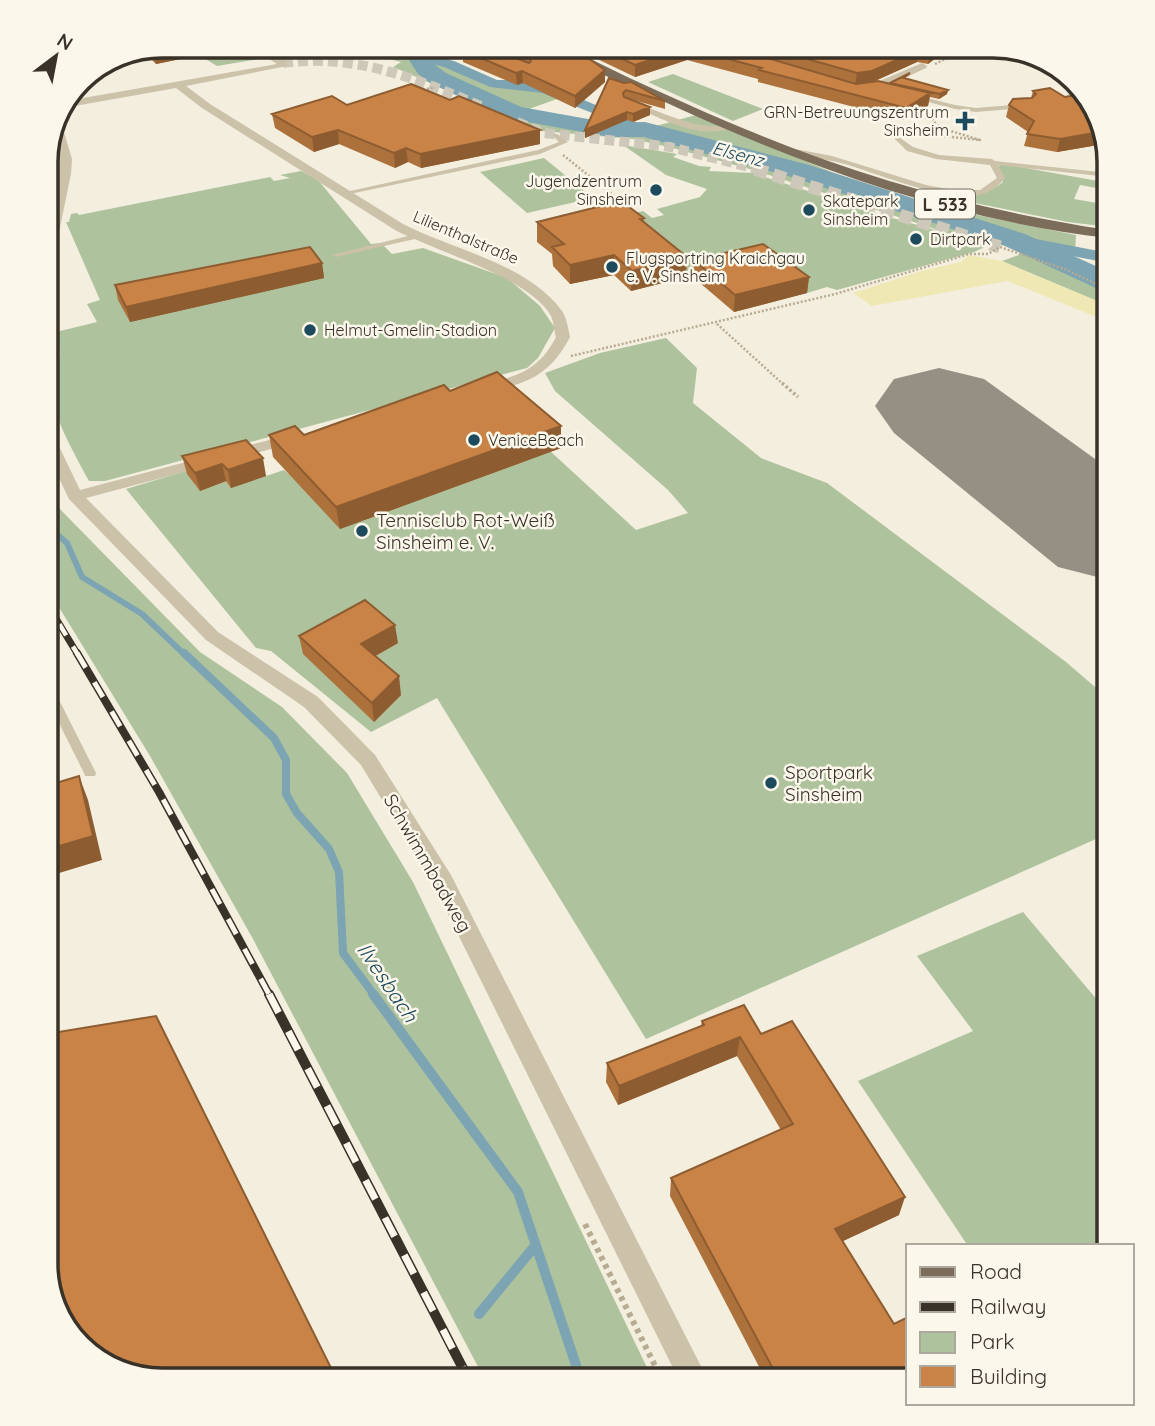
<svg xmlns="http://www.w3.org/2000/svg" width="1155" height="1426" font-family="Quicksand,sans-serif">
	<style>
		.green { fill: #aec39d }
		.sand { fill: #efe8b4 }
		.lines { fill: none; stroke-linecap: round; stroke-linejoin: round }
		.stream-far2 { stroke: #7ca4b2; stroke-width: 6 }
		.stream-far1 { stroke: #7ca4b2; stroke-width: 8 }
		.stream { stroke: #7ca4b2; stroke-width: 10 }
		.canal { fill: #7ca4b2; fill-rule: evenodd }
		.river { fill: #7ca4b2; fill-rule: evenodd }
		.runway { fill: #969084; fill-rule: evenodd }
		.minor-tunnel-far1 { stroke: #cec8ba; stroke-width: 10; stroke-dasharray: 10 5; stroke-linecap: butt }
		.minor-tunnel { stroke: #cec8ba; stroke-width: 13; stroke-dasharray: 13 6; stroke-linecap: butt }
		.path-far2 { stroke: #b8ab93; stroke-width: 2.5; stroke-dasharray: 2 2; stroke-linecap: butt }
		.path-far1 { stroke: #b8ab93; stroke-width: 3.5; stroke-dasharray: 2.5 2.5; stroke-linecap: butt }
		.path { stroke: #b8ab93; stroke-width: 6; stroke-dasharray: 4.5 4.5; stroke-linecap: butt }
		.service { fill: #ccc1a9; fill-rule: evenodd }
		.minor { fill: #ccc1a9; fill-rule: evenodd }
		.primary { fill: #7c6d5a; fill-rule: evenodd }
		.rail-far2-casing { stroke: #393229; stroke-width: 7 }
		.rail-far1-casing { stroke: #393229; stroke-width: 8 }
		.rail-casing { stroke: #393229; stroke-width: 10 }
		.rail-far2 { stroke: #fbf7eb; stroke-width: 4.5; stroke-dasharray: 13; stroke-linecap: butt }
		.rail-far1 { stroke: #fbf7eb; stroke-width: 5; stroke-dasharray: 17; stroke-linecap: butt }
		.rail { stroke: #fbf7eb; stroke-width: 7; stroke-dasharray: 21; stroke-linecap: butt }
		.wall { fill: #ad713c; fill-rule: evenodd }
		.shaded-wall { fill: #8d5c31 }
		.building { fill: #c98346; stroke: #8d5c31; stroke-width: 2 }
		.poi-dot { fill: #1d4a5d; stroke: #fbf7eb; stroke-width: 2.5 }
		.labels { text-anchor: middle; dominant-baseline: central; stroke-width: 5; stroke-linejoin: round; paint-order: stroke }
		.far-poi-label { font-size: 16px; fill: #393229; stroke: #fbf7eb; text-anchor: start }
		.far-street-label { font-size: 16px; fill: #393229; stroke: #fbf7eb }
		.far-water-label { font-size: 18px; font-style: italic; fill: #1d4a5d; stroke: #fbf7eb }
		.shield { fill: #fbf7eb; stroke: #736d63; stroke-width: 2 }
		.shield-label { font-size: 18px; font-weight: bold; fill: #393229 }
		.poi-label { font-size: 19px; fill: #393229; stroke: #fbf7eb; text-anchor: start }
		.street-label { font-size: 19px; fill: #393229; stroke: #fbf7eb }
		.water-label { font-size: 21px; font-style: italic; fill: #1d4a5d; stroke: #fbf7eb }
		.rim { fill: none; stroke: #393229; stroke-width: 3.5 }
	</style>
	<rect width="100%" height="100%" fill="#f3eede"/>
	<path class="green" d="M184 46H244L265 58 217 66Z
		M264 46H404L416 55 449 62 501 84 520 82 568 95 515 114C552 123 625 141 661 135L645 129 696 115 834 173 905 197 952 210 1076 235 1075 252 990 230 989 245 974 252 837 290 827 287 807 293 762 260 693 277 683 274 616 217 643 211 652 218 664 215 657 209 700 197 707 189 666 175 623 145 677 154 673 157 699 166 711 167 709 171 753 173 878 214 957 236 757 171 673 148 633 139 543 131 393 67 401 62C360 52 323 46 282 56Z
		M673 74 763 109 733 121 648 82Z
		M544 158 593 198 527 213 480 172Z
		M1003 164 1109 183 1107 190 1080 185 1074 199 1109 205V227L1068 222 935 195C961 197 982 199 1003 182L998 166Z
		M301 171 318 180 371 244 381 243 392 254 423 248 507 278 540 306 555 328 538 358 527 368 105 481H89C77 459 40 394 49 369 51 364 57 359 60 356L56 332 97 322 87 304 100 300 66 222H69L71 214 77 213 79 215 270 177 274 181 290 178 280 175Z
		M1027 252 1109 290V306L1002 261Z
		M666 338 697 368 693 403 761 458 827 483 1066 662 1109 699V838L1105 835 646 1039 437 698 371 732 271 651 256 648 126 489 246 453 266 476 284 470 291 476 550 451 636 530 688 513 668 490 555 391 545 373 600 353Z
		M46 486 54 503 200 652 282 707 347 773 413 882 653 1380H485L253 939 150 756 46 586Z
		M1023 912 1109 1014V1246H968L858 1081 973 1031 917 956Z"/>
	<path class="sand" d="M969 255 1002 261 1109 306V322L1007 281 872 306 853 293 921 271 961 262Z"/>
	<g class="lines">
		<path class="stream-far2" d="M46 512V525L67 543 82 577 142 614 185 655"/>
		<path class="stream-far1" d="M184 653 274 738 286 760V794L297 813 329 849 339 872 343 953 375 996"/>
		<path class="stream" d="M373 994 518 1192 581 1380
			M479 1314 534 1247"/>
		<path class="canal" d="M418 52 454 61 497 80H520L551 86 652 129 650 132H640L542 93 490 87 444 67 413 59 411 56Z
			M1015 235 1109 253V263L1009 244 1006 240 1009 236Z"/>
		<path class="river" d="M386 46H414L426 51 435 65 446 73 521 107 610 123 645 122 809 165 1025 234 1109 272V292L1098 289 1005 246 791 177 644 137H610L505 118 430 83 418 74 409 60 389 51Z"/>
		<path class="runway" d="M939 368 984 379 1109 469V580L1058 567 894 433 875 406 894 379Z"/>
		<path class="minor-tunnel-far1" d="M283 63C356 53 417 79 483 107
			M517 122 544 133 670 147 761 170"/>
		<path class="minor-tunnel" d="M755 169 1000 247"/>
		<path class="path-far2" d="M294 57 304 53 306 46
			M935 64 972 46
			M423 90 435 87
			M929 137 923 134 980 140 941 128 933 121 932 113
			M563 155 624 204
			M877 207 885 201
			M717 324 784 385
			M571 356 835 294 969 254H988L1000 247 1067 270 1109 290"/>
		<path class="path-far1" d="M782 383 798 397"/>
		<path class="path" d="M585 1224 662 1380"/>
		<path class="service" d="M1077 90 1084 91 1088 96 1078 94 1062 102 1057 101Z
			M915 95 955 105 976 108 1024 104 1027 106 1024 108 976 112 955 109 913 98V96Z
			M634 103C667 113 695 131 730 125L733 127C702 142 661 118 632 106L631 105Z
			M553 134H557L568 142 540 154 345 195 341 193 538 150 559 142 553 136Z
			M896 135 913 147 939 155 992 159 995 161 1109 173V177L998 165 1005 178C1000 184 995 189 988 192 956 207 879 174 845 164 827 159 801 157 786 150L790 148 832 156 926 185 953 190H980L997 178 990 165 936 159 907 151 894 138 892 137Z
			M53 174H56V178L46 179V175Z
			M416 234H419V238L336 257 332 255Z
			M46 682 52 686 96 773 95 776H85L84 773 46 697Z"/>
		<path class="minor" d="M249 46H260L287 61V66L186 86 210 104 403 224C454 250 528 264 562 311 567 318 568 329 570 337 549 377 527 383 485 393L480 392 478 389 480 386C516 376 538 372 556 337 554 331 554 322 551 316 530 278 435 251 395 230L202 108 176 88 69 107 72 100 277 64Z
			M922 63 927 66 926 68 877 91 861 94 856 91Z
			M59 126 63 129 72 159 71 174 52 266 46 270V237L60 159 54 136Z
			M46 431 54 436 80 490 296 433 301 435 304 438 301 441 86 498 218 632 318 697 375 755 451 875 708 1380H679L434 886 361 765 304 707 206 640 69 499 46 451Z"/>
		<path class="primary" d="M555 46H566C605 67 646 86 687 104 829 168 956 207 1109 230V238C950 220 798 164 654 97 624 83 579 67 555 46Z"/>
		<g class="rail-far2-casing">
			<path id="rail-far2" d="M46 602 78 655"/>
		</g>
		<g class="rail-far1-casing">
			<path id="rail-far1" d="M77 653 159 792 270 996"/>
		</g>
		<g class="rail-casing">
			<path id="rail" d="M269 994 469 1380"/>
		</g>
		<use href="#rail-far2" class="rail-far2"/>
		<use href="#rail-far1" class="rail-far1"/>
		<use href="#rail" class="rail"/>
	</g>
	<path class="wall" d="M162 46H193L195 56 156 64 144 52Z
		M438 46H522L523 52 560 55 534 46H564V55L605 82 575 108 523 83 517 85 463 62V59ZM522 55V61L516 58Z
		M570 46H952L928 64 917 62 873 82 890 84V83L909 78 908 79 948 90 947 94 939 99 930 97 928 106 904 120 758 82V79L687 60 635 77Z
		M609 78 665 101V109L626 98 650 115 633 122 627 120 585 138V130Z
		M1033 91 1065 97H1090L1106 149 1097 147 1098 145 1057 152 1024 146 1028 132 1006 117 1009 105 1031 98Z
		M347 105 540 144 421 168 408 162 395 168 339 144 314 152 275 128 272 114Z
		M1110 180V203L1103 201Z
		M644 218V222L686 277 631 291 614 275 570 284 553 266 552 254 537 242V222Z
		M694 260 809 277 807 293 734 312 693 277Z
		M322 263 324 278 130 322 118 300 115 285Z
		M450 391 561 426V448L340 529 273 457 269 435H304Z
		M246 440 266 476 231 488 226 481 200 491 187 474 182 456Z
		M299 636 398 643 375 656 401 695 374 722 303 654Z
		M702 1021 761 1034 899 1215 843 1241 908 1380H766L670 1196 671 1178 781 1130 737 1056 618 1105 606 1082 607 1063 701 1026Z"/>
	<path class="shaded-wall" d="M179 46H193L195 56 156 64 153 50Z
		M517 46H522V55L507 63 505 54 506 51Z
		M938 46H952L928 64 930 52Z
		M687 48V60L635 77V65Z
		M919 50 917 62 870 83 855 85 857 73Z
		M605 70V82L575 108V96Z
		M522 71 523 83 517 85 516 73Z
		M948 90 947 94 939 99 940 94Z
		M930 93 928 106 904 120 906 108Z
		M650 107V115L633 122V114Z
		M627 112V120L585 138V130Z
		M338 130 339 144 314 152 312 137Z
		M540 130V144L421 168 420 154Z
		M1100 132 1101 134 1098 145 1057 152 1060 139Z
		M406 148 408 162 395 168 394 153Z
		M614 255V275L570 284V265Z
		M687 257 686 277 631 291 632 271Z
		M322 263 324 278 130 322 126 307Z
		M809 277 807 293 734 312 735 295Z
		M561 426V448L340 529 336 507Z
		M263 458 266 476 231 488 228 470Z
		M222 464 226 481 200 491 195 473Z
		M395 625 398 643 363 663 361 644Z
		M399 676 401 695 374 722 372 703Z
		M79 776 88 800 102 860 46 877V850Z
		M740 1037 737 1056 618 1105 619 1086Z
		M905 1197 899 1215 830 1247 835 1229Z"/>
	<path class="building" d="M162 46H179L153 50 152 49Z
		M459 46H517L506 51 505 54 529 63 531 61 530 57 522 53 532 48 552 54 588 58 605 70 575 96 522 71 516 73 462 50 465 49Z
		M595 46H726L856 84 878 81 930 93 906 108 759 70 762 68 687 48 635 65Z
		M761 46H938L930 52 919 50 872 71 857 73Z
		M910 73 904 78 948 90 940 94 890 83Z
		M609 78 624 83 631 82 665 101 626 90 623 93 624 97 650 107 633 114 627 112 585 130Z
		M411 84 450 100 459 96 540 130 420 154 406 148 394 153 338 130 312 137 272 114 332 96 347 105Z
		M1050 88 1065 97 1077 95 1089 96 1100 132 1060 139 1027 134 1034 121 1009 105 1013 99 1032 98 1036 94 1033 91Z
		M621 201 644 218 640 219 687 257 632 271 614 255 570 265 552 247 564 244 537 222Z
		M763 244 809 277 735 295 694 260Z
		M310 247 322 263 126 307 115 285Z
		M497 372 561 426 336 507 269 435 295 426 304 435 444 385 450 391Z
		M246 440 263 458 228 470 222 464 195 473 182 456Z
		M365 600 395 625 361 644 399 676 372 703 299 636Z
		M79 776 93 836 46 850V786Z
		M744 1005 761 1034 792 1021 905 1197 835 1229 894 1324 908 1317V1380H779L671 1178 793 1124 740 1037 619 1086 607 1063 704 1025 702 1021Z
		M156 1016 335 1376V1380H161L110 1368 65 1329 46 1265V1034Z"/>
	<g class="poi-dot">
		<path d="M961.5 110.5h7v7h7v7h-7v7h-7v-7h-7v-7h7z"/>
		<circle cx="656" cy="190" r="7"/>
		<circle cx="809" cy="210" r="7"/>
		<circle cx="916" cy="239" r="7"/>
		<circle cx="612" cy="267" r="7"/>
		<circle cx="310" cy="330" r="7"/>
		<circle cx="474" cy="440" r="7"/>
		<circle cx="362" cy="531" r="7"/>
		<circle cx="771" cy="783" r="7"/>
	</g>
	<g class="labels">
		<g class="far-poi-label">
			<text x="949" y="112" text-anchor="end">GRN-Betreuungszentrum<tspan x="949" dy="18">Sinsheim</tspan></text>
			<text x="642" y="181" text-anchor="end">Jugendzentrum<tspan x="642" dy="18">Sinsheim</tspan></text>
			<text x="823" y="201">Skatepark<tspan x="823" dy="18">Sinsheim</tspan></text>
			<text x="930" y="239">Dirtpark</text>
			<text x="626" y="258">Flugsportring Kraichgau<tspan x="626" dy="18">e. V. Sinsheim</tspan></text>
			<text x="324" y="330">Helmut-Gmelin-Stadion</text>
			<text x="488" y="440">VeniceBeach</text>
		</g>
		<g class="far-street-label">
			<text transform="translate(466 237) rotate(23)">Lilienthalstraße</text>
		</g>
		<g class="far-water-label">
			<text transform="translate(738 154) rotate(15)">Elsenz</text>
		</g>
		<rect class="shield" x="915" y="189.5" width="60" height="29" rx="5"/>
		<g class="shield-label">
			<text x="945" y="204">L 533</text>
		</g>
		<g class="poi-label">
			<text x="376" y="520">Tennisclub Rot-Weiß<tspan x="376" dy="22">Sinsheim e. V.</tspan></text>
			<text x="785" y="772">Sportpark<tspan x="785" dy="22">Sinsheim</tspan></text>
		</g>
		<g class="street-label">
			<text transform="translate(428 863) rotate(60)">Schwimmbadweg</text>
		</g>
		<g class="water-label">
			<text transform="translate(388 982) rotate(56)">Ilvesbach</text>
		</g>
	</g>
	<path d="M0 0H1155V1426H0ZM162 58H993A104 104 0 0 1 1097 162V1264A104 104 0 0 1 993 1368H162A104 104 0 0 1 58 1264V162A104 104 0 0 1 162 58Z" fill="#fbf7eb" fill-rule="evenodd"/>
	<path class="rim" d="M162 58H993A104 104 0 0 1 1097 162V1264A104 104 0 0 1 993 1368H162A104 104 0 0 1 58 1264V162A104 104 0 0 1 162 58Z"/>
	<rect x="906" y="1244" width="228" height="161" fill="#fbf7eb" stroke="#ada89d" stroke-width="2"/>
	<rect x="920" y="1267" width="35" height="10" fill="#7c6d5a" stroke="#ada89d" stroke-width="2"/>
	<text x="970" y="1279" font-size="21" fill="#393229">Road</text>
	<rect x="920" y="1302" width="35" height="10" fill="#393229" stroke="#ada89d" stroke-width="2"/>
	<text x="970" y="1314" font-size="21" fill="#393229">Railway</text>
	<rect x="920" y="1332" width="35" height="21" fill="#aec39d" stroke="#ada89d" stroke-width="2"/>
	<text x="970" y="1349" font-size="21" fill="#393229">Park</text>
	<rect x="920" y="1366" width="35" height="21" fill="#c98346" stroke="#ada89d" stroke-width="2"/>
	<text x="970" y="1384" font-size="21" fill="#393229">Building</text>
	<g transform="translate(56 56) rotate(32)" stroke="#fbf7eb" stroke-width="5" paint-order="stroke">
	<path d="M0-5L12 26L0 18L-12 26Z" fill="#393229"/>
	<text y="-10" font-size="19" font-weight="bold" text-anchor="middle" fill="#393229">N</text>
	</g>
</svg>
